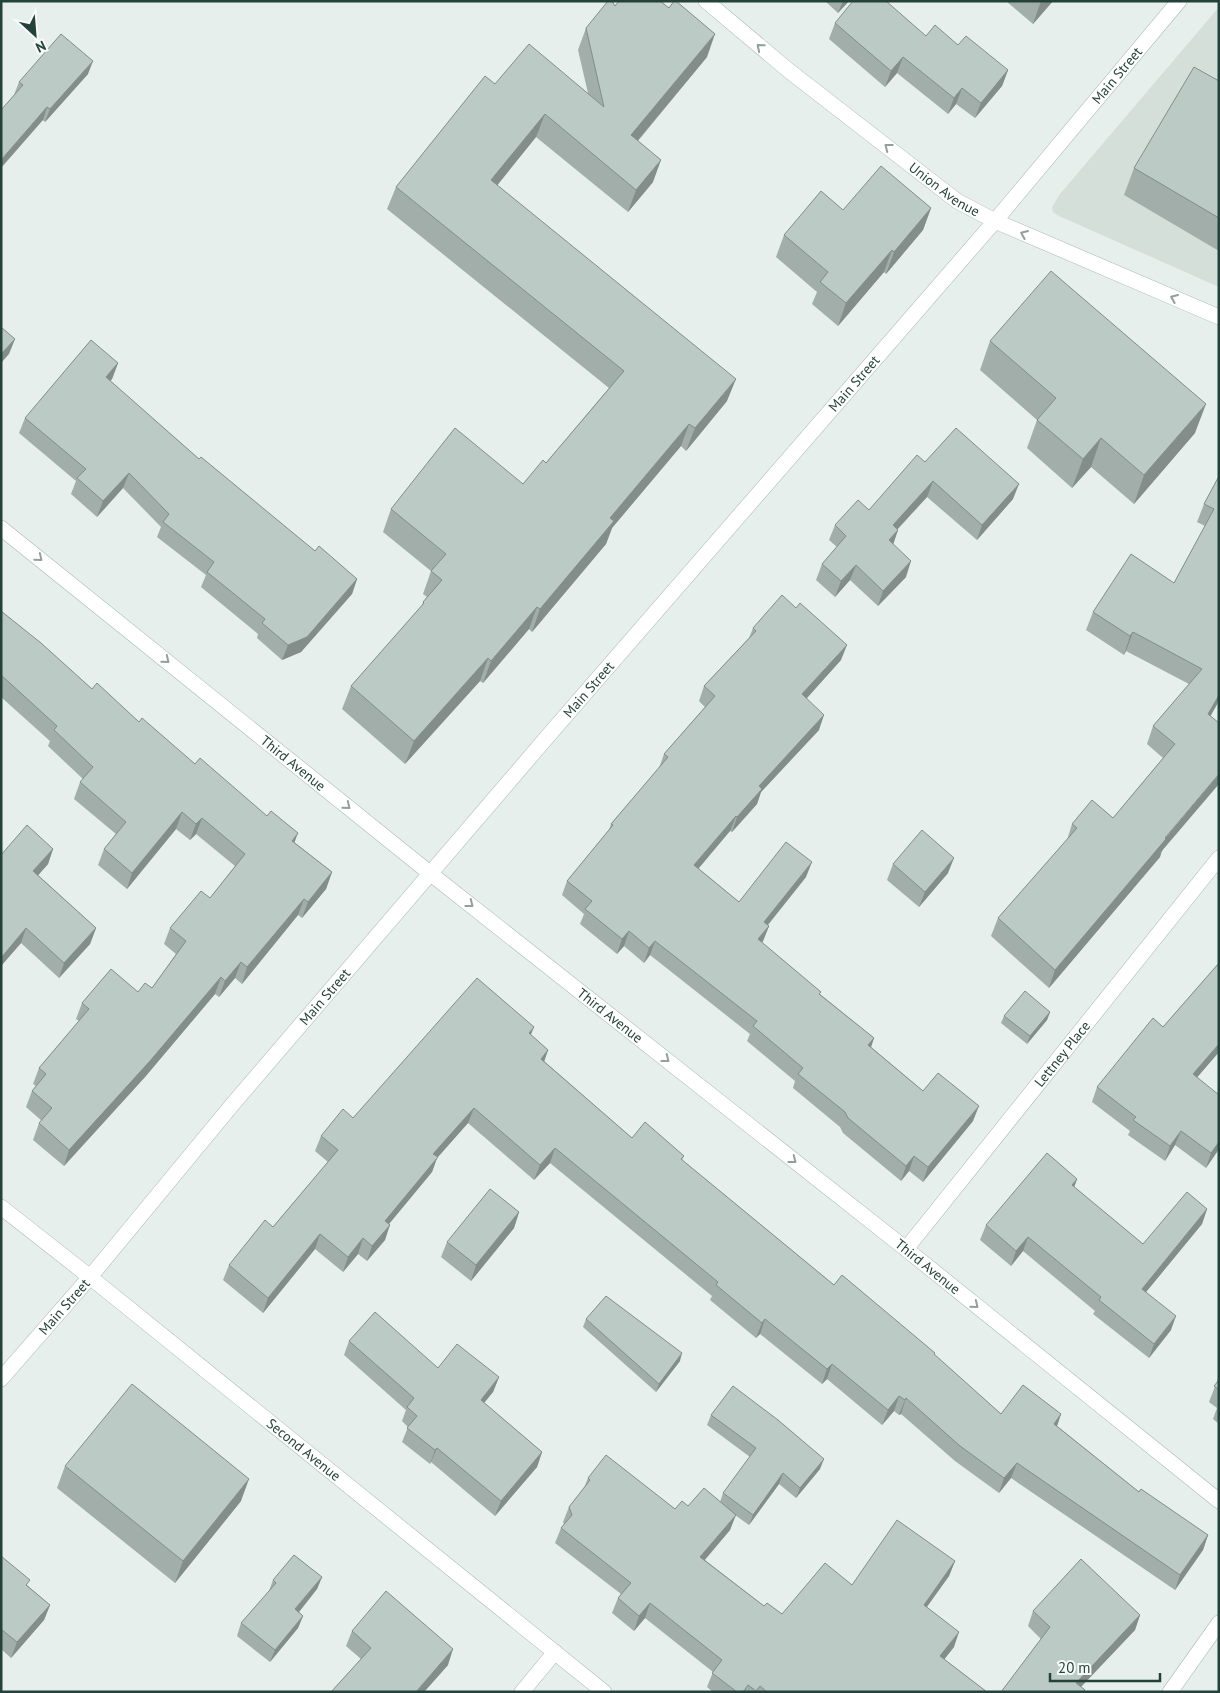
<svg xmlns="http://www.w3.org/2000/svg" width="1220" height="1693" font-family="'PT Sans',sans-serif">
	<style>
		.built { fill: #d4dfda }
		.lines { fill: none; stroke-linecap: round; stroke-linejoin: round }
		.minor-casing { stroke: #a8b8b2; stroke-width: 16 }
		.minor { stroke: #fff; stroke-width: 15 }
		.wall { fill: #a1aea9 }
		.shaded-wall { fill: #838d89 }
		.building { fill: #bbcac4; stroke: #838d89 }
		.oneway { stroke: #92a09c }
		.labels { text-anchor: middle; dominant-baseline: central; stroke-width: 4; stroke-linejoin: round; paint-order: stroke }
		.street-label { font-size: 14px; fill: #24423a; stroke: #f7fbf9 }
	</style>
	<rect width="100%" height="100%" fill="#e6efeb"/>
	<path class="built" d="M1219 7V287L1059 216 1053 212 1052 207 1060 194Z"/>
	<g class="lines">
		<g class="minor-casing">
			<g id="minor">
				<path id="s1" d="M706 1 788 70 957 201 995 221 1219 317"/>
				<path id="s2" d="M1 528 431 874 906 1249 1219 1501"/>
				<path id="s3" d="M1 1207 90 1277 604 1692"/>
				<path id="s4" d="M906 1249 1219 858"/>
				<path id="s5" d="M1 1379 90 1277 232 1105 548 736 995 221 1179 1"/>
				<path d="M522 1692 555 1652"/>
				<path d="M1170 1692 1219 1623"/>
			</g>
		</g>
		<use href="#minor" class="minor"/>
	</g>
	<path class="wall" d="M825 1H849L838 13Z
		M1006 1H1053L1033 24Z
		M615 6 707 57 638 141 653 182 628 212 536 137 497 185 727 401 686 451 681 446 612 528 606 544 532 632 529 629 483 683 480 681 405 764 342 709 351 686 422 606 423 602 427 597 423 594 431 571 383 532 391 509 523 484 546 463 609 388 387 209 396 187 495 84 588 93 578 50 586 28Z
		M835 23 926 36 958 45 1008 70 1002 86 975 118 956 104 948 114 897 73 885 87 829 39Z
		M88 74 45 122 14 95 19 82Z
		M1219 81V251L1124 195 1134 168Z
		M931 208 923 230 886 274 884 272 838 326 812 304 817 292 776 257 784 235 843 210Z
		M990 341 1195 433 1134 504 1091 467 1072 488 1027 448 1037 420 980 370Z
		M118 363 112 379 110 381 199 459 315 551 357 579 352 594 301 652 282 660 257 638 258 634 201 587 206 575 157 537 161 527 123 488 97 517 71 494 76 481 19 433 25 418Z
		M925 462 1013 499 977 540 927 497 898 529 893 544 906 577 878 606 850 580 835 597 816 580 822 564 837 547 829 540 835 525 869 510Z
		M1219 476 1210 716 1160 857 1049 988 991 936 998 918 1067 840 1072 824 1113 818 1163 758 1147 744 1153 726 1189 684 1126 651 1124 655 1086 630 1093 612 1174 583 1205 526 1197 522 1204 504Z
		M1 611 92 689 139 722 195 764 332 872 326 889 302 918 298 915 242 984 235 978 219 997 215 994 145 1077 64 1166 33 1140 39 1123 42 1121 26 1107 32 1091 36 1086 33 1084 39 1068 79 1021 76 1019 82 1003 138 992 152 988 176 954 164 944 170 928 210 898 235 866 196 834 190 840 176 829 127 889 98 865 104 849 116 834 74 799 80 782 83 779 48 746 50 741 1 697Z
		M753 628 841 660 807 698 819 730 761 792 757 804 732 832 730 831 698 868 739 902 806 877 768 925 769 926 763 941 762 943 820 994 874 1038 871 1047 923 1091 973 1121 923 1182 909 1171 901 1181 843 1133 840 1127 793 1088 795 1081 747 1041 750 1034 650 955 644 963 624 946 617 954 580 924 584 914 562 895 567 881 609 830 611 824 659 768 664 754 705 707 699 701 704 686 749 638Z
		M53 849 48 864 38 875 96 928 90 944 59 978 21 943 1 966V855Z
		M893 864 948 873 919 907 887 880Z
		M1219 963V1052L1197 1077 1219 1149 1206 1168 1175 1145 1165 1161 1128 1135 1130 1131 1092 1102 1097 1087 1163 1027Z
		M1050 1012 1047 1020 1027 1044 1001 1023 1004 1016Z
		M531 1035 548 1050 544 1061 632 1138 684 1156 682 1160 834 1285 934 1355 1001 1414H1061L1057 1426 1139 1492 1208 1535 1203 1550 1175 1590 1011 1478 999 1493 955 1461 901 1414 899 1415 894 1411 882 1425 827 1379 822 1384 760 1334 756 1338 710 1300 712 1296 550 1163 534 1180 468 1123 437 1158 432 1172 389 1224 385 1240 367 1261 358 1254 343 1272 315 1249 263 1313 223 1280 229 1265 273 1227 328 1162 315 1151 321 1136 353 1118Z
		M1077 1179 1074 1187 1143 1244 1207 1209 1202 1224 1146 1292 1171 1330 1149 1358 1093 1314 1095 1311 1023 1251 1011 1266 980 1240 986 1225Z
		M519 1212 514 1228 471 1281 441 1257 447 1242Z
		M586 1319 680 1361 656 1392 583 1327Z
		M349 1341 438 1368 499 1377 493 1392 484 1403 542 1452 537 1467 495 1516 431 1462 430 1464 402 1442 408 1427 402 1421 406 1410 344 1355Z
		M1219 1376V1424L1213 1419 1217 1408 1209 1402Z
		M711 1415 820 1469 796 1498 779 1484 749 1525 735 1515 730 1530 705 1560 764 1606 782 1614 852 1585 955 1561 949 1576 927 1607 954 1647 944 1659 987 1692H713L707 1687 713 1672 645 1618 634 1631 612 1613 618 1598 621 1594 555 1543 561 1528 564 1524 563 1522 569 1507 584 1488 588 1478 675 1509 688 1506 720 1502 723 1493 750 1457 707 1425Z
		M65 1466 241 1501 175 1583 57 1488Z
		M1 1556 28 1586 50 1605 44 1620 11 1658 1 1649Z
		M322 1577 317 1589 299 1612 303 1616 298 1628 270 1662 237 1636 241 1623 269 1591 273 1580Z
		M1033 1611 1140 1615 1135 1630 1081 1687 1085 1690 1084 1692H1001L1041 1639 1028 1626Z
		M352 1631 448 1665 424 1692H331L361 1659 346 1646Z"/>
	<path class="shaded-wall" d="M843 1H849L838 13Z
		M1041 1H1053L1033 24Z
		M715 34 707 57 623 158 631 135Z
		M903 57 897 73 885 87 891 71Z
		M93 61 88 74 45 122 50 109Z
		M1008 70 1002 86 975 118 981 103Z
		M962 88 956 104 948 114 954 98Z
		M47 107 43 120 1 168V160Z
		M545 114 536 137 483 203 491 180Z
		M661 160 653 182 628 212 636 190Z
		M931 208 923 230 886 274 894 252Z
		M892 250 884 272 838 326 846 303Z
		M15 339 9 354 1 363V354Z
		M118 363 112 379 101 393 106 377Z
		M736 379 727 401 686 451 695 428Z
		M1206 404 1195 433 1134 504 1144 475Z
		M689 424 681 446 612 528 606 544 532 632 540 609 610 518Z
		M1101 438 1091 467 1072 488 1083 459Z
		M129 473 123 488 97 517 103 501Z
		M933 481 927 497 887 540 893 525Z
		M1019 484 1013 499 977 540 982 525Z
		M898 530 893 545 889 540Z
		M911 561 906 577 878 606 883 591Z
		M856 565 850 580 835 597 841 581Z
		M357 579 352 594 301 652 282 660 288 645Z
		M537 607 529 629 483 683 491 661Z
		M1133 632 1126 651 1124 655 1130 636Z
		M847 645 841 660 797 709 802 694Z
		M488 658 480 681 405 764 414 741Z
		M1219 695V701L1201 733 1208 714Z
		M824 715 819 730 761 792 757 804 732 832 737 817 759 786Z
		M1219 774V784L1161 852 1160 857 1049 988 1055 970Z
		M182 812 176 829 127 889 132 873Z
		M736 816 730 831 689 880 694 865Z
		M202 818 196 834 190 840 196 824Z
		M298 833 292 849V841Z
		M53 849 48 864 28 887 33 871Z
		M954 858 948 873 919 907 925 892Z
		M812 862 806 877 758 937 764 922Z
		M332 872 326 889 302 918 308 902Z
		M304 899 298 915 242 984 247 967Z
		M769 926 763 941 752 954 758 939Z
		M26 928 21 943 1 966V958Z
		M96 928 90 944 59 978 64 963Z
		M629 931 624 946 617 954 622 939Z
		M655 941 650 955 644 963 649 948Z
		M241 962 235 978 219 997 225 981Z
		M221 977 215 994 145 1077 64 1166 69 1150Z
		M1050 1012 1047 1020 1027 1044 1030 1036Z
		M534 1027 528 1042 529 1033Z
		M874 1038 869 1053 868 1045Z
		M1219 1044V1052L1188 1088 1193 1074Z
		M548 1050 543 1065 541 1059Z
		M979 1106 973 1121 923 1182 928 1167Z
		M474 1108 468 1123 437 1158 432 1172 379 1236 385 1221 433 1154Z
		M1181 1131 1175 1145 1165 1161 1170 1146Z
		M1219 1142V1149L1206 1168 1211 1153Z
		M555 1148 550 1163 534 1180 540 1165Z
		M914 1156 909 1171 901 1181 906 1166Z
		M1077 1179 1072 1193V1185Z
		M1207 1209 1202 1224 1137 1303 1142 1289Z
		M519 1212 514 1228 471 1281 476 1265Z
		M390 1225 385 1240 367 1261 372 1246Z
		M320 1234 315 1249 263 1313 268 1298Z
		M1028 1237 1023 1251 1011 1266 1016 1251Z
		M363 1238 358 1254 343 1272 348 1257Z
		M1176 1316 1171 1330 1149 1358 1154 1344Z
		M765 1319 760 1334 756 1338 762 1323Z
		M682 1353 680 1361 656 1392 659 1384Z
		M832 1364 827 1379 822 1384 827 1369Z
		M499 1377 493 1392 475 1414 481 1400Z
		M899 1396 894 1411 882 1425 888 1410Z
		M906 1398 901 1414 899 1415 905 1400Z
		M1061 1414 1056 1429 1054 1424Z
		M437 1448 431 1462 430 1464 435 1450Z
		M542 1452 537 1467 495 1516 501 1501Z
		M824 1459 820 1469 796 1498 800 1488Z
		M1017 1463 1011 1478 999 1493 1004 1478Z
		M783 1473 779 1484 749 1525 753 1515Z
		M249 1479 241 1501 175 1583 183 1561Z
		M736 1515 730 1530 695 1571 700 1557Z
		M1208 1535 1203 1550 1175 1590 1180 1575Z
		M955 1561 949 1576 918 1619 924 1605Z
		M322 1577 317 1589 291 1622 295 1609Z
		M650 1603 645 1618 634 1631 639 1616Z
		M50 1605 44 1620 11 1658 17 1642Z
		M1140 1615 1135 1630 1076 1692V1683Z
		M303 1616 298 1628 270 1662 275 1650Z
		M959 1632 954 1647 935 1671 940 1656Z
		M453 1649 448 1665 424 1692H416Z"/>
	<path class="building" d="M608 1H612L615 6 619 1H660L669 8 674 1H676L715 34 631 135 661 160 636 190 545 114 491 180 736 379 695 428 689 424 610 518 614 521 540 609 537 607 491 661 488 658 414 741 351 686 424 603 423 602 442 580 431 571 446 554 391 509 455 428 523 484 543 460 546 463 624 371 396 187 485 76 495 84 529 44 604 107 586 28Z
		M853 1H886L926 36 935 25 958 45 966 36 1008 70 981 103 962 88 954 98 903 57 891 71 835 23Z
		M61 34 93 61 50 109 47 107 1 160V110L23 85 19 82Z
		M1194 67 1219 81V218L1134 168Z
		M881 166 931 208 894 252 892 250 846 303 820 282 828 272 784 235 821 191 843 210Z
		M1051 271 1206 404 1144 475 1101 438 1083 459 1037 420 1056 398 990 341Z
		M1 327 15 339 1 354Z
		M91 340 118 363 106 377 199 459 201 457 315 551 319 546 357 579 307 637 288 645 262 623 265 619 207 572 214 562 163 522 169 514 129 473 103 501 77 478 86 469 25 418Z
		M956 428 1019 484 982 525 933 481 893 525 898 530 889 540 911 561 883 591 856 565 841 581 822 564 846 536 835 525 858 500 869 510 917 455 925 462Z
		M1219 476V695L1208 714 1219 723V774L1165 838 1166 839 1055 970 998 918 1077 828 1072 824 1092 800 1113 818 1175 744 1153 726 1202 669 1133 632 1130 636 1093 612 1131 554 1174 583 1214 509 1204 504Z
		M782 595 796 608 800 603 847 645 802 694 824 715 759 786 762 789 737 817 736 816 694 865 739 902 786 842 812 862 764 922 769 926 758 939 821 992 819 994 874 1038 868 1045 923 1091 938 1073 979 1106 928 1167 914 1156 906 1166 848 1118 845 1112 798 1074 803 1068 753 1026 757 1021 655 941 649 948 629 931 622 939 585 909 592 901 567 881 613 825 611 824 668 757 664 754 715 696 704 686 756 631 753 628Z
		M1 611 41 643 92 689 97 683 139 722 142 718 195 764 200 758 267 816 271 811 298 833 292 841 332 872 308 902 304 899 247 967 241 962 225 981 221 977 150 1061 69 1150 39 1123 52 1108 32 1091 46 1074 39 1068 89 1009 82 1003 111 969 138 992 145 983 152 988 186 941 170 928 201 891 210 898 245 854 202 818 196 824 182 812 132 873 104 849 126 822 80 782 93 767 54 730 57 726 1 675Z
		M27 825 53 849 33 871 96 928 64 963 26 928 1 958V855Z
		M922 830 954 858 925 892 893 864Z
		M1219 963V1044L1193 1074 1219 1095V1142L1211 1153 1181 1131 1170 1146 1133 1120 1136 1117 1097 1087 1153 1018 1163 1027Z
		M477 978 534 1027 529 1033 548 1050 541 1059 632 1138 645 1122 684 1156 681 1159 834 1285 842 1275 935 1353 934 1354 1001 1414 1023 1385 1061 1414 1054 1424 1139 1492 1141 1489 1208 1535 1180 1575 1017 1463 1004 1478 960 1446 906 1398 905 1400 899 1396 888 1410 832 1364 827 1369 765 1319 762 1323 716 1285 718 1282 555 1148 540 1165 474 1108 433 1154 438 1157 385 1221 390 1225 372 1246 363 1238 348 1257 320 1234 268 1298 229 1265 265 1220 273 1227 338 1150 321 1136 343 1109 353 1118Z
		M1025 991 1050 1012 1030 1036 1004 1016Z
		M1047 1153 1077 1179 1072 1185 1143 1244 1187 1192 1207 1209 1142 1289 1176 1316 1154 1344 1099 1300 1101 1297 1028 1237 1016 1251 986 1225Z
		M490 1189 519 1212 476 1265 447 1242Z
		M606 1296 682 1353 659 1384 586 1319Z
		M375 1312 438 1368 457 1344 499 1377 481 1400 542 1452 501 1501 437 1448 435 1450 407 1428 417 1416 407 1407 414 1398 349 1341Z
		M1219 1380V1390L1214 1386Z
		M132 1384 249 1479 183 1561 65 1466Z
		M733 1386 778 1420 824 1459 800 1488 783 1473 753 1515 723 1493 756 1448 711 1415Z
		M606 1455 675 1509 682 1501 688 1506 704 1488 736 1515 700 1557 764 1606 767 1603 782 1614 825 1563 852 1585 897 1520 955 1561 924 1605 959 1632 940 1656 987 1692H767L760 1686 756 1691 748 1685 743 1692H737L712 1673 722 1660 650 1603 639 1616 618 1598 631 1583 561 1528 572 1515 569 1507 590 1480 588 1478Z
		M294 1555 322 1577 295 1609 303 1616 275 1650 241 1623 276 1583 273 1580Z
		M1 1556 30 1580 26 1585 50 1605 17 1642 1 1629Z
		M1081 1559 1140 1615 1076 1683 1085 1690 1083 1692H1001L1050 1627 1033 1611Z
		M386 1591 453 1649 416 1692H331L371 1648 352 1631Z"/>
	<defs><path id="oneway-chevron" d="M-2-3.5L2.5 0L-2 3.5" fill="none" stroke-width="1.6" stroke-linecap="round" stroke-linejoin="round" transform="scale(1.25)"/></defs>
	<g class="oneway">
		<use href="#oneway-chevron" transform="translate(760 47) rotate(-140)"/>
		<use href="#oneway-chevron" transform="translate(888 147) rotate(-142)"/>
		<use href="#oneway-chevron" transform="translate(1024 234) rotate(-157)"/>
		<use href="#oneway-chevron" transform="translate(1174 298) rotate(-157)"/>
		<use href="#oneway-chevron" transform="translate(39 558) rotate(39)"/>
		<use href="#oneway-chevron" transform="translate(166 660) rotate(39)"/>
		<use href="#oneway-chevron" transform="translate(347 806) rotate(39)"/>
		<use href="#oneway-chevron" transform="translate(470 904) rotate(38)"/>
		<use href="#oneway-chevron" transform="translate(666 1059) rotate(38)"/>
		<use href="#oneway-chevron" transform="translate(793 1160) rotate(38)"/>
		<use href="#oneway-chevron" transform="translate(975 1305) rotate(39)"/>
	</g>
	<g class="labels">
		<g class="street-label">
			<text stroke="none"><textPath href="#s5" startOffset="1716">Main Street</textPath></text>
			<text stroke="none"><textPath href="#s1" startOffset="304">Union Avenue</textPath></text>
			<text stroke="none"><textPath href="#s5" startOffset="1311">Main Street</textPath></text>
			<text stroke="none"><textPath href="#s5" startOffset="906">Main Street</textPath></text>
			<text stroke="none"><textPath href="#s2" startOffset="375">Third Avenue</textPath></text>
			<text stroke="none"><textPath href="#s5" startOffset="501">Main Street</textPath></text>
			<text stroke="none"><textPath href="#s2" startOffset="780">Third Avenue</textPath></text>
			<text stroke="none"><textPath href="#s4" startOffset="250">Lettney Place</textPath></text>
			<text stroke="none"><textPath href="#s2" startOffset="1185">Third Avenue</textPath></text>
			<text stroke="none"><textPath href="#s5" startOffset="96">Main Street</textPath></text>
			<text stroke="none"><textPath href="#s3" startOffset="388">Second Avenue</textPath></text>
		</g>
	</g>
	<rect width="1220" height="1693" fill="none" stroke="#24423a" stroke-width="5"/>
	<g transform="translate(35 35) rotate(154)" stroke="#f7fbf9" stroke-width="4" paint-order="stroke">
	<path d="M0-4L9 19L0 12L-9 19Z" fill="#24423a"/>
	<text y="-8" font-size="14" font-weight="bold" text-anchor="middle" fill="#24423a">N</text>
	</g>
	<path d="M1050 1673v8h110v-8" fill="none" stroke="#24423a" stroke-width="2.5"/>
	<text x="1058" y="1673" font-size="15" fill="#24423a" stroke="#f7fbf9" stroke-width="4" paint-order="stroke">20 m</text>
</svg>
